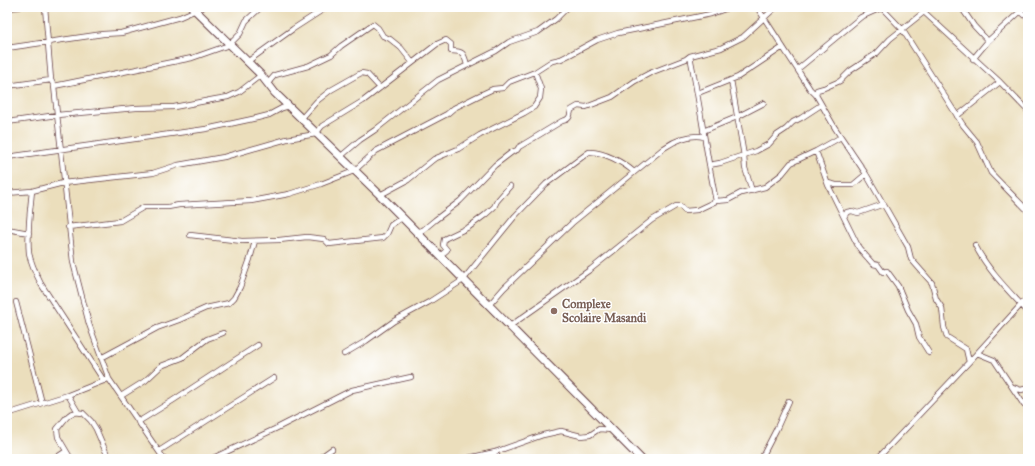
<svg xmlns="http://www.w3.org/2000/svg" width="1035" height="466" font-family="'IM FELL Great Primer',serif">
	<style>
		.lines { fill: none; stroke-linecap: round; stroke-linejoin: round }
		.minor-casing { stroke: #623c41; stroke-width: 6 }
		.highway-casing { stroke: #623c41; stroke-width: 9 }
		.minor { stroke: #fff; stroke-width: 4.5 }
		.highway { stroke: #fff; stroke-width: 7 }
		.education-dot { fill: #8d6e63; stroke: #fff; stroke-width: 1.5 }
		.labels { text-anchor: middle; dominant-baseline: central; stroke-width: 3; stroke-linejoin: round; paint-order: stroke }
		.education-label { font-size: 12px; font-weight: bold; fill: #785e54; stroke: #fff; text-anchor: start }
	</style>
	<rect width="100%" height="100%" fill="#fff"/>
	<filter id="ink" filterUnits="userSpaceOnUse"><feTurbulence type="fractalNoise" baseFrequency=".025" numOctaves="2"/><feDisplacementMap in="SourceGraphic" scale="8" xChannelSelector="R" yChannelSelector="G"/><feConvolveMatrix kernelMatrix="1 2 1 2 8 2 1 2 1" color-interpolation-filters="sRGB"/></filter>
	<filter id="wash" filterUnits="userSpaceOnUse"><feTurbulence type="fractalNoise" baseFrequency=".012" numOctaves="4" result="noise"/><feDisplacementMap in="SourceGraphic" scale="16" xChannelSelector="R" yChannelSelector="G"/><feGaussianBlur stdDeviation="0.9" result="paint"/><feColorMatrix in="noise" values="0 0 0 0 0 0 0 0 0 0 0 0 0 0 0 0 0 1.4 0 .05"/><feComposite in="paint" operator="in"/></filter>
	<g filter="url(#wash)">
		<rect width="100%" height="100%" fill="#ebdebc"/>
	</g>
	<g filter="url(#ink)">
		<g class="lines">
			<g class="minor-casing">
				<path id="minor" d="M45 7 51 80 54 86 73 262 89 324 109 379 164 459
					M757 7 810 89 816 95
					M881 7 902 29 963 125 977 142 991 173 1028 211
					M928 7 924 12 890 39 877 53 850 71 840 81 824 88 817 90 816 95 835 128 866 174 888 212 908 247 911 259 932 283 936 299 942 308 944 327 947 337 966 349 969 362
					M961 7 974 26 988 41
					M7 8 19 7
					M1020 11 1028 18
					M924 12 1000 82 1028 111
					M7 48 103 34 121 33 180 17 203 7
					M690 56C700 104 706 153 716 201
					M973 59 988 41 1025 7
					M247 62 293 29 327 7
					M798 69 861 17 881 8
					M731 80 744 156 745 168 752 191
					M267 84 275 75 308 66 331 55 341 46 373 24 378 28 383 36 390 39 401 48 412 62
					M7 86 51 80
					M54 86 192 58 229 45 240 34 246 21 261 7
					M698 93 738 77 783 47
					M957 116 1000 82
					M301 119 317 101 331 90 361 73 367 74 380 88
					M7 122 57 115 136 108 174 107 216 99 228 97 239 92 261 75
					M703 131 737 117 764 103
					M816 151 828 185 859 248 873 264 878 265 883 272 887 271 898 286 908 310 916 324 919 337 929 353
					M7 157 206 129 257 118 269 115 282 108 289 106
					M340 157 360 140 375 130 438 80 496 51 509 42 538 32 556 19 568 7
					M709 165 720 163 756 151 769 144 777 135 786 129 793 122 801 118 821 105
					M828 183 836 185H853L866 174
					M32 191C30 211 27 232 29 253 31 264 36 274 41 284L104 381
					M7 193 32 191 63 183 153 173 178 165 224 157 287 139 316 134 322 126 363 101 437 44 446 40 451 44V51C463 51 464 53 467 65
					M380 195 408 180 434 159 458 149 480 135 524 113 534 107 540 98 541 89 535 72
					M844 217 847 212 852 211 858 213 884 204
					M68 227 120 221 144 207H168L179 205 251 201 289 194 321 184 354 171 376 151 447 114 454 108 478 96 493 89 503 88 509 82 535 72 552 61 561 59 571 54 597 40 618 33 711 14 731 7
					M7 229 29 233
					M416 232 423 230 435 220 460 201 495 165 512 152 517 150 519 147 562 121C569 120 570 117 571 110L578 106 586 107 612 97 635 81 650 73 686 59 690 56 721 48 743 37 776 7
					M190 235 242 241 279 240 307 237 324 239 329 244 383 238 387 234 391 225 401 218
					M975 245C988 271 1009 291 1028 312
					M440 256 447 250 443 245 444 239 469 227 485 215 494 207 497 201 510 186
					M463 280 515 216 546 184 589 152C603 151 624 163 634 172
					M16 302 42 403
					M489 305 504 288 572 223 664 148C674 141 691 133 704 137
					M510 326 591 269 652 220 676 206H680L685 211 697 210 716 201 728 200 741 193 765 187 782 174 791 163 816 151 841 137
					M977 353 994 360 1024 405
					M344 354 366 341 394 321 429 302 463 280
					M101 358 157 328 179 320 206 308 229 303 234 298 240 287 250 259 255 241
					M1013 387 1021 390 1028 388
					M68 395 78 412
					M121 396 145 381 161 366 182 358 207 339 223 333
					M7 414 68 395 106 380
					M138 422 172 401 258 345
					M159 451 274 378
					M495 452 499 459
					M54 459 66 451
					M71 459 58 437 57 429C67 418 68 410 83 413L91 421 96 429 109 459
					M211 459 275 429 352 390 411 377
					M318 459 332 449
					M464 459 495 452 543 435 561 431 581 436 590 435 599 429 612 430
					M761 459 776 430 789 401
					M877 459 969 362 1028 297"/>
			</g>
			<g class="highway-casing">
				<path id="highway" d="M192 7 261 75 275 93 380 195 641 459"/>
			</g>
			<use href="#minor" class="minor"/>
			<use href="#highway" class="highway"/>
		</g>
	</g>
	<circle class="education-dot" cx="554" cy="311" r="4"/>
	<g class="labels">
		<g class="education-label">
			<text x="562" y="304">Complexe<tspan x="562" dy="14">Scolaire Masandi</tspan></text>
		</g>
	</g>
	<rect width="1035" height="466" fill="none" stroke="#fff" stroke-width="24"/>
</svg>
